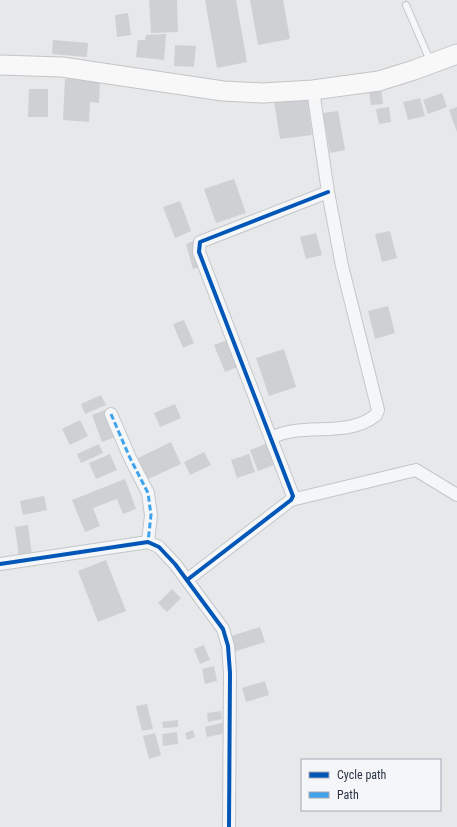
<svg xmlns="http://www.w3.org/2000/svg" width="457" height="827" font-family="'Roboto Condensed',sans-serif">
	<style>
		.building { fill: #ced0d3 }
		.lines { fill: none; stroke-linecap: round; stroke-linejoin: round }
		.service-casing { stroke: #c4c6c8; stroke-width: 8 }
		.minor-casing { stroke: #c4c6c8; stroke-width: 14 }
		.primary-casing { stroke: #c2c5c8; stroke-width: 21 }
		.service { stroke: #f5f6f7; stroke-width: 6 }
		.minor { stroke: #f5f6f7; stroke-width: 12 }
		.primary { stroke: #f8f8f8; stroke-width: 19 }
		.quiet { stroke: #3ea3ec; stroke-width: 3; stroke-dasharray: 6 3; stroke-linecap: butt }
		.cycleway-casing { stroke: #f4f6f9; stroke-width: 6 }
		.cycleway { stroke: #0057b8; stroke-width: 4 }
	</style>
	<rect width="100%" height="100%" fill="#e6e8ea"/>
	<path class="building" d="M149 0H177L178 32 151 33Z
		M205 0H236L247 62 217 68Z
		M250 0H283L290 39 258 45Z
		M128 13 131 35 117 37 115 15Z
		M166 34 164 60 136 57 138 40H145L146 35Z
		M53 40 88 43 87 57 52 54Z
		M175 45 196 46 194 67 174 66Z
		M65 79 100 80 99 103 90 102 89 122 63 120Z
		M381 88 383 104 371 105 369 90Z
		M29 89H48V117H28Z
		M442 93 447 107 428 114 423 100Z
		M307 96 312 135 280 139 274 101Z
		M420 98 425 116 408 120 403 102Z
		M389 107 391 122 379 124 376 109Z
		M457 107V132L449 110Z
		M338 111 345 150 330 153 323 113Z
		M234 179 246 213 216 223 204 189Z
		M180 201 191 231 175 238 163 207Z
		M390 231 397 258 382 262 375 234Z
		M316 233 322 255 306 259 300 237Z
		M193 241 201 267 193 269 186 244Z
		M388 306 395 333 375 339 368 311Z
		M184 320 194 343 183 348 173 324Z
		M230 339 240 366 225 372 214 345Z
		M284 349 296 387 269 396 256 358Z
		M101 395 106 405 85 414 81 404Z
		M175 404 181 418 160 427 154 413Z
		M105 410 115 437 102 442 92 415Z
		M80 420 88 436 70 445 62 429Z
		M171 442 181 464 146 480 136 459Z
		M268 443 277 464 258 471 250 450Z
		M99 444 103 453 81 463 77 454Z
		M204 452 211 465 190 475 184 462Z
		M110 454 117 470 96 479 89 463Z
		M249 454 255 472 237 478 231 460Z
		M125 479 136 509 123 514 117 499 93 508 100 526 85 532 72 500Z
		M44 496 47 510 23 515 20 501Z
		M28 525 32 556 19 558 15 527Z
		M106 560 126 611 98 622 78 571Z
		M172 589 181 598 167 612 158 603Z
		M260 627 265 642 233 652 228 637Z
		M204 645 210 660 200 664 194 649Z
		M214 666 217 681 205 684 202 669Z
		M265 681 269 695 246 702 242 688Z
		M147 704 153 729 142 731 136 706Z
		M221 711 222 719 208 722 207 713Z
		M178 720V727L163 728 162 722Z
		M225 722 227 733 207 737 205 727Z
		M193 730 195 737 187 740 185 733Z
		M177 732 178 744 163 746 162 734Z
		M155 733 161 755 149 759 143 736Z"/>
	<g class="lines">
		<g class="service-casing">
			<path id="service" d="M406 5 431 63"/>
		</g>
		<g class="minor-casing">
			<path id="minor" d="M111 414 130 458 148 493 151 515 148 542
				M271 438C304 421 346 439 376 415L378 410 342 266 328 192 313 90
				M291 500 416 470 457 495
				M0 564 148 542 159 547 175 564 223 629 228 646 230 673 229 827
				M187 580 291 500 293 496 199 252 200 242 328 192"/>
		</g>
		<g class="primary-casing">
			<path id="primary" d="M0 65 62 67 223 91 262 93 313 90 379 81 414 70 457 54"/>
		</g>
		<use href="#service" class="service"/>
		<use href="#minor" class="minor"/>
		<use href="#primary" class="primary"/>
		<path class="quiet" d="M111 414 130 458 148 493 151 515 148 542"/>
		<g class="cycleway-casing">
			<path id="cycleway" d="M0 564 148 542 159 547 175 564 223 629 228 646 230 673 229 827
				M187 580 291 500 293 496 199 252 200 242 328 192"/>
		</g>
		<use href="#cycleway" class="cycleway"/>
	</g>
	<rect x="301" y="759" width="140" height="52" fill="#f4f6f9" stroke="#a4a8b1"/>
	<rect x="309" y="772" width="20" height="6" fill="#0057b8" stroke="#a4a8b1"/>
	<text x="337" y="779" font-size="12" fill="#2b3445">Cycle path</text>
	<rect x="309" y="792" width="20" height="6" fill="#3ea3ec" stroke="#a4a8b1"/>
	<text x="337" y="799" font-size="12" fill="#2b3445">Path</text>
</svg>
